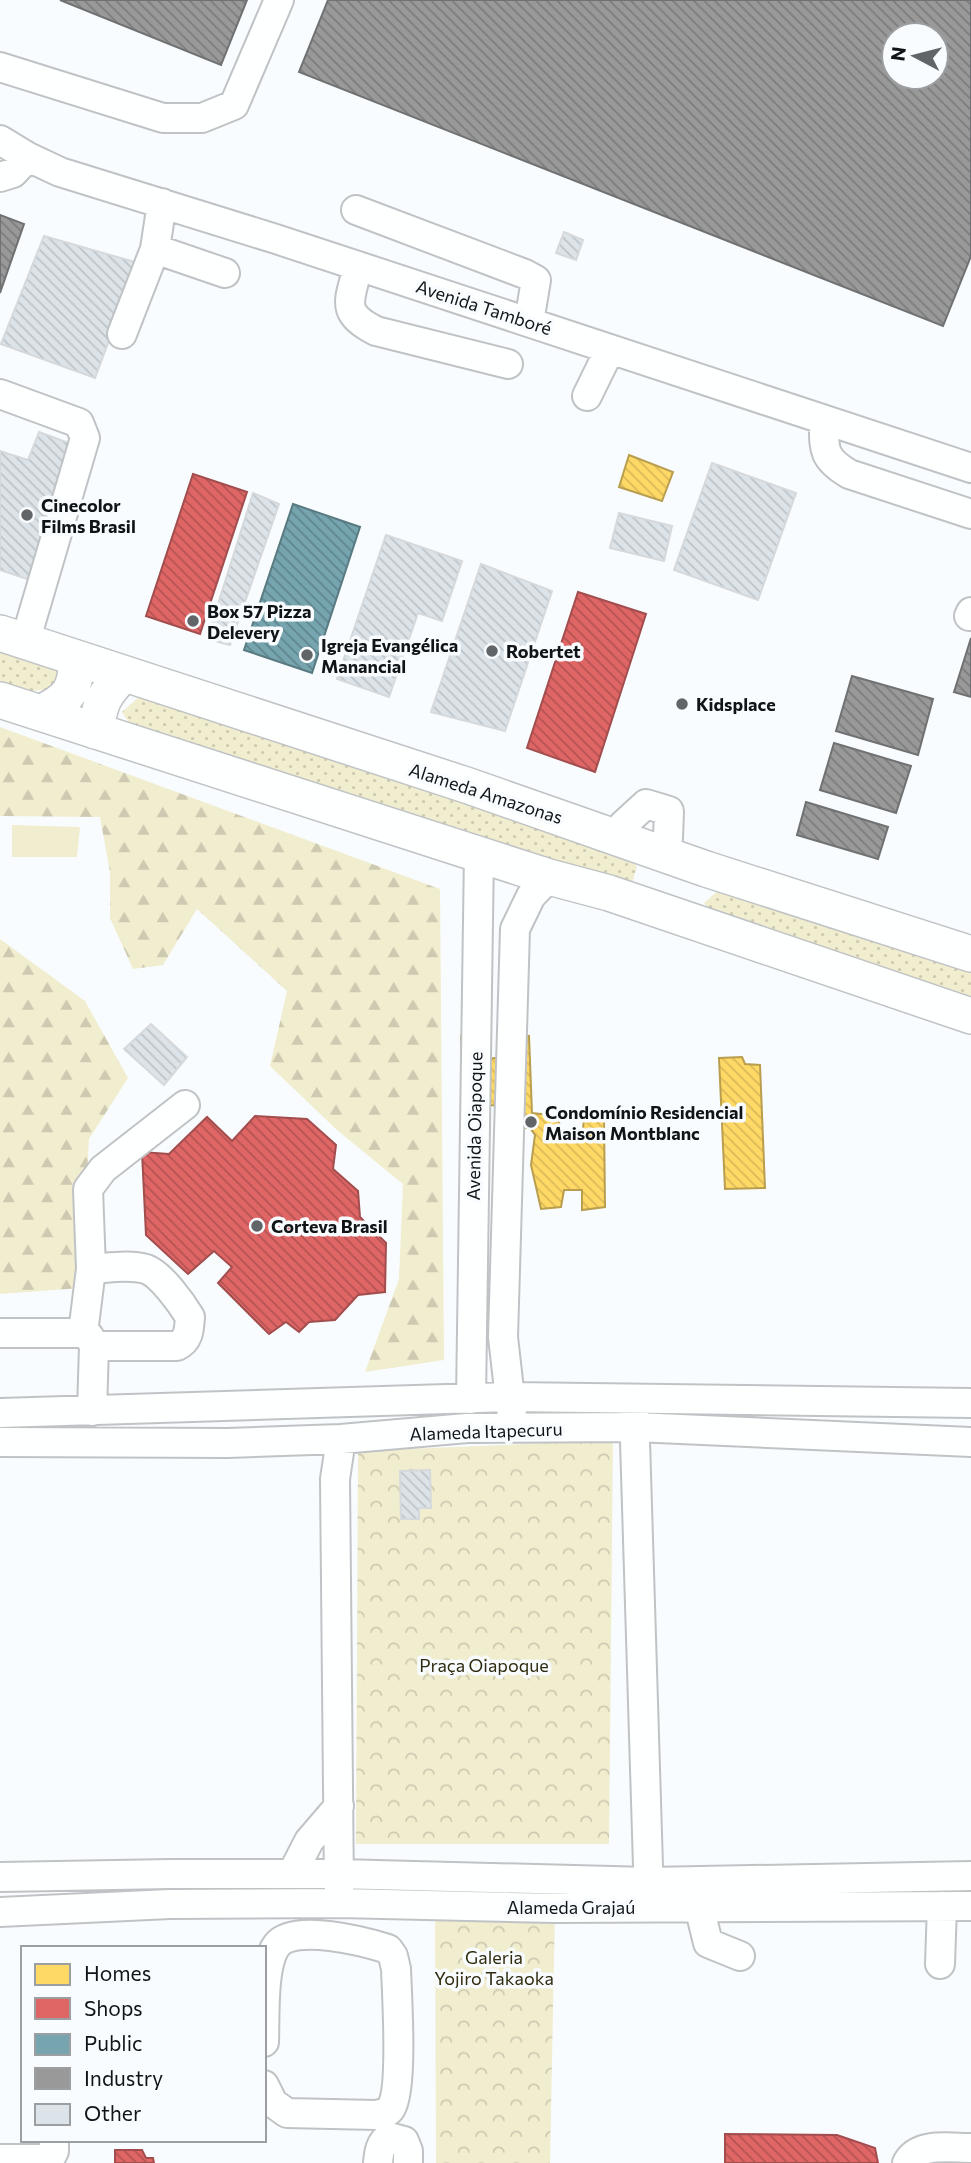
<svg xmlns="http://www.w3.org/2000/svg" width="971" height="2163" font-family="Commissioner,sans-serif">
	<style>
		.grass { fill: url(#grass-dots) }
		.forest { fill: url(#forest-firs) }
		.park { fill: url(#park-crowns) }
		.pitch { fill: #f1edcf }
		.homes { fill: url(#homes-back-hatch); stroke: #b89e4e; stroke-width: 2 }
		.shops { fill: url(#shops-back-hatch); stroke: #a24d4e; stroke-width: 2 }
		.public { fill: url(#public-back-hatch); stroke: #587a81; stroke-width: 2 }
		.industry { fill: url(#industry-back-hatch); stroke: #707172; stroke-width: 2; fill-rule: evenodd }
		.building { fill: url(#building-back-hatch); stroke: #d6d9dc; stroke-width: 2 }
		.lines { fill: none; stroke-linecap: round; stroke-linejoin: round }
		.minor-casing { stroke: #c0c3c5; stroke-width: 32 }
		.major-casing { stroke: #c0c3c5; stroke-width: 38 }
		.minor { stroke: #feffff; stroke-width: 28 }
		.major { stroke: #feffff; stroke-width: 35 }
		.poi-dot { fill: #626567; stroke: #f8fcff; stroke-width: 2.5 }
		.labels { text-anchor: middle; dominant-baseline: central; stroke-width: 7; stroke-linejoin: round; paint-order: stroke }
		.street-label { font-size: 18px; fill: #111416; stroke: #f8fcff }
		.poi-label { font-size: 18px; font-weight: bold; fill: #111416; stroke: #f8fcff; text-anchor: start }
		.park-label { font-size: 18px; fill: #302b0e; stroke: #f8fcff }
	</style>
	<defs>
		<pattern id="grass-dots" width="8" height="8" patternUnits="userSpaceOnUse" patternTransform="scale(1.75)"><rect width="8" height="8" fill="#f1edcf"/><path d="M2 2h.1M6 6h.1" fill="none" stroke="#cecab1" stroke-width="1.8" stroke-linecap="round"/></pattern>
		<pattern id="forest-firs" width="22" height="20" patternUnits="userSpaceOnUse" patternTransform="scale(1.75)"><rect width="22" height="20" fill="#f1edcf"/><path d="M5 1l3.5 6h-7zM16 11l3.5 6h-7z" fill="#cecab1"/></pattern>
		<pattern id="park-crowns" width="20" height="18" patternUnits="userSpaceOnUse" patternTransform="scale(1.75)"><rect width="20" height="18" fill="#f1edcf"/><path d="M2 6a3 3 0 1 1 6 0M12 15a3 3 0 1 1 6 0" fill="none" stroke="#cecab1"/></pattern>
		<pattern id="homes-back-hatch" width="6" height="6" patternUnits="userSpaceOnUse" patternTransform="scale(1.75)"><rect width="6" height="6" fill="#ffd966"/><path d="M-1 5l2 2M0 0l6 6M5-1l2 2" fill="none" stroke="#dab958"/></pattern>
		<pattern id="shops-back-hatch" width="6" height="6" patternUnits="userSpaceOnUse" patternTransform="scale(1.75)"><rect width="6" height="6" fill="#e06666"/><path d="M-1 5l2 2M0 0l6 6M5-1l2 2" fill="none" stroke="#b45353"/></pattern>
		<pattern id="public-back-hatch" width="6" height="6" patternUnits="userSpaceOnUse" patternTransform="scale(1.75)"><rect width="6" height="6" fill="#76a5af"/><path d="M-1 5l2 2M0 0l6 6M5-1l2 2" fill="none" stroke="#5f858d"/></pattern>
		<pattern id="industry-back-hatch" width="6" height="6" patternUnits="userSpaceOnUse" patternTransform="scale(1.75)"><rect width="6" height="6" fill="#999"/><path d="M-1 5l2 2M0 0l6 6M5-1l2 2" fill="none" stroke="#7b7c7c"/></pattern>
		<pattern id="building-back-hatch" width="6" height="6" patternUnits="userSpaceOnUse" patternTransform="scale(1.75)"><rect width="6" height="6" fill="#dde4e9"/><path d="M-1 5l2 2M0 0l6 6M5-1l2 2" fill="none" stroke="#bdc3c7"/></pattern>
	</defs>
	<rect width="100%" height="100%" fill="#f9fcfe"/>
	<path class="grass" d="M0 649 57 669 59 688 32 691 0 681Z
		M139 697 631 857 637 867 631 886 135 732 122 712Z
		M720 889 971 973V1000L712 913 704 903Z"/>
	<path class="forest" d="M0 727 440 889 444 1360 365 1372 399 1279 403 1184 338 1131 270 1066 287 991 197 909 163 965 133 969 110 918V872L100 817 0 816Z
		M0 939 85 1001 128 1078 89 1139 81 1288 0 1294Z"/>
	<path class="park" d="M613 1438 609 1844H356L358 1451 525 1444 562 1439Z
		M435 1906 555 1908 550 2163H436Z"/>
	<path class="pitch" d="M12 825 80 827 77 857H12Z"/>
	<path class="homes" d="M629 455 673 472 662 501 619 487Z
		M461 1036 483 1038 487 1059 503 1057 504 1040 529 1036 532 1113 558 1116 562 1138H582L584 1119 604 1117 605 1207 582 1210V1190H564L561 1207 541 1209 531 1165 535 1135 530 1128 503 1127V1106L488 1105 465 1127Z
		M742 1057 745 1064 760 1065 765 1188 725 1189 719 1058Z"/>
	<path class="shops" d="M193 474 247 492 200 634 146 616Z
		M578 592 646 614 595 772 527 748Z
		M255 1116 307 1119 336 1145 333 1169 358 1191 360 1217 386 1243 385 1292 358 1295 335 1320 309 1322 299 1332 286 1322 269 1334 218 1283 232 1267 214 1251 188 1274 146 1235 142 1152 169 1154 207 1117 232 1141Z
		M725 2134 837 2135 875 2148 878 2163H725Z
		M115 2150H142L146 2158H153L154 2163H115Z"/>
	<path class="public" d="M293 504 360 527 312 673 244 650Z"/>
	<path class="industry" d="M60 0H247L221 65Z
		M328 0H971V256L943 326 299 72ZM894 35H936V77H894Z
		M0 215 24 224 0 293Z
		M971 638V697L954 692Z
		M852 676 933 699 918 755 836 731Z
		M834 743 911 766 896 813 820 790Z
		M806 802 888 827 878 859 797 835Z"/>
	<path class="building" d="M564 232 583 240 576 260 556 253Z
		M44 236 138 263 95 378 1 344Z
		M39 432 77 446 33 581 0 570V451L28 460Z
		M712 463 796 493 758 600 674 570Z
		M253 493 279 504 230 645 207 639Z
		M619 513 672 526 664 561 610 548Z
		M386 535 462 561 442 621 418 613 389 697 337 679Z
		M481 564 552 591 505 731 431 712Z
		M151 1024 187 1057 164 1085 124 1049Z
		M430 1470 431 1508H419V1519H401L400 1471Z"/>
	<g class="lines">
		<g class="minor-casing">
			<path id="minor" d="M0 67 163 118H202L234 105 279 0
				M0 140 28 157 60 172 276 239 971 468
				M0 177 13 173 28 157
				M162 203 155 249 225 273
				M356 210 525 274 536 280 529 322
				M358 266C350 301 339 312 376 331L508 364
				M122 334 155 249
				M0 394 79 423 85 438 25 642
				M587 396 610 349
				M824 420C824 449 822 458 849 474L971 514
				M969 616 971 612
				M619 837 623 825 646 804 669 811 668 838 664 854
				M91 1269C108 1268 129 1264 146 1269 161 1274 182 1304 190 1317 189 1330 189 1340 177 1346H94
				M0 1333H83L89 1336 94 1346 92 1411
				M83 1333 91 1269 88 1189 103 1169 185 1105
				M471 1399 479 853
				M634 1408 649 1899
				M0 1413 511 1397 971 1403
				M512 1416 503 1337 515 929 531 896 549 877
				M0 1442 228 1443 341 1439 467 1428 635 1427 971 1442
				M292 1874 309 1841 339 1806
				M0 1877 170 1874H339L649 1882 971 1876
				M339 1891 335 1479 341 1439
				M699 1906 708 1943 740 1956
				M0 1912 170 1904 340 1903 555 1908 971 1906
				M940 1964 942 1906
				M264 2042C265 2017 262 1964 277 1945 294 1923 366 1942 388 1949L393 1956 396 1969C397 1996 403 2089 391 2108 388 2113 383 2113 377 2115L287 2113 273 2103 264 2085
				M0 2159H50L54 2151V2140
				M378 2163C379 2152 380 2143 389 2137L404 2141 408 2151V2163
				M907 2163C918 2142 950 2148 971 2148"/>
		</g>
		<g class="major-casing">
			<path id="major" d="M0 633 466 785 706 869 971 954
				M0 700 549 877 609 893 971 1016
				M40 713C68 700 77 690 76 658
				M95 731C101 702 102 696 124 674"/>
		</g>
		<use href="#minor" class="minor"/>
		<use href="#major" class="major"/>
	</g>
	<g class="poi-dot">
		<circle cx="27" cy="515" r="7"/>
		<circle cx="193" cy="621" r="7"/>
		<circle cx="492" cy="651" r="7"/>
		<circle cx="307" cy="655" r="7"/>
		<circle cx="682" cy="704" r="7"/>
		<circle cx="531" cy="1122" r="7"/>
		<circle cx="257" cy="1226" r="7"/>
	</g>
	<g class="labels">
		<g class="street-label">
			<text transform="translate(484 307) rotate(18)">Avenida Tamboré</text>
			<text transform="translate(486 793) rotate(18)">Alameda Amazonas</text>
			<text transform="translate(474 1126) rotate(-89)">Avenida Oiapoque</text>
			<text transform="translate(486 1431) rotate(-2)">Alameda Itapecuru</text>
			<text x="571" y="1907">Alameda Grajaú</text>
		</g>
		<g class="poi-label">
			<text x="41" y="505">Cinecolor<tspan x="41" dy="21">Films Brasil</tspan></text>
			<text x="207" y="611">Box 57 Pizza<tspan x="207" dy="21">Delevery</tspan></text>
			<text x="321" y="645">Igreja Evangélica<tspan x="321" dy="21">Manancial</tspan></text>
			<text x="506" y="651">Robertet</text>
			<text x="696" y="704">Kidsplace</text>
			<text x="545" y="1112">Condomínio Residencial<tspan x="545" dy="21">Maison Montblanc</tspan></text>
			<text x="271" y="1226">Corteva Brasil</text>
		</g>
		<g class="park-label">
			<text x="484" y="1665">Praça Oiapoque</text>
			<text x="494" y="1957">Galeria<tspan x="494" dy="21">Yojiro Takaoka</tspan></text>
		</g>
	</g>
	<rect x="21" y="1946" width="245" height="196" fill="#f8fcff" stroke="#9c9fa2" stroke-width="2"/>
	<rect x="35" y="1964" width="35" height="21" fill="#ffd966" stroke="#9c9fa2" stroke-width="2"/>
	<text x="84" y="1981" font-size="21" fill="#111416">Homes</text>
	<rect x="35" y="1998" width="35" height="21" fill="#e06666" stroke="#9c9fa2" stroke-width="2"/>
	<text x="84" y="2016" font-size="21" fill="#111416">Shops</text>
	<rect x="35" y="2034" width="35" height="21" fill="#76a5af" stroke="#9c9fa2" stroke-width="2"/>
	<text x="84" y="2051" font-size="21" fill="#111416">Public</text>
	<rect x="35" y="2068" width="35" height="21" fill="#999999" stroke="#9c9fa2" stroke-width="2"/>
	<text x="84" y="2086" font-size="21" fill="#111416">Industry</text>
	<rect x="35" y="2104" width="35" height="21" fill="#dde4e9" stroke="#9c9fa2" stroke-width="2"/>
	<text x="84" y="2121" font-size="21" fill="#111416">Other</text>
	<g transform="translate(915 56) rotate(277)"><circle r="33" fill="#f8fcff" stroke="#9c9fa2" stroke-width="2"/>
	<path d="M0-5L12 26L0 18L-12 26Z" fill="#626567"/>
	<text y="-10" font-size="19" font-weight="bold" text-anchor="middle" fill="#111416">N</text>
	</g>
</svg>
